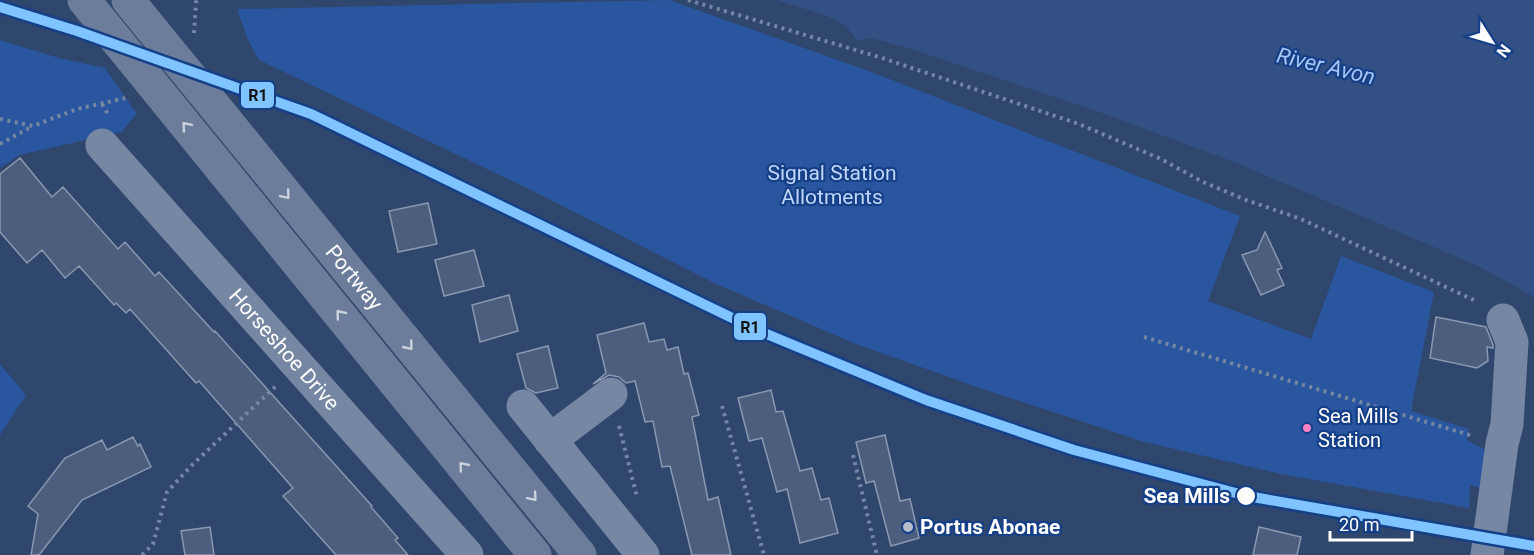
<svg xmlns="http://www.w3.org/2000/svg" width="1534" height="555" font-family="Roboto,sans-serif">
	<style>
		.green { fill: #29569e }
		.water { fill: #335085 }
		.building { fill: #4c5e7e; stroke: #8a98b0; stroke-width: 1.5 }
		.lines { fill: none; stroke-linecap: round; stroke-linejoin: round }
		.path { stroke: #7687a3; stroke-width: 4; stroke-dasharray: 3 4.5; stroke-linecap: butt }
		.minor { stroke: #7687a3; stroke-width: 33 }
		.highway { stroke: #6c7d9b; stroke-width: 33 }
		.highway-bridge { stroke: #6c7d9b; stroke-width: 33 }
		.rail-1-casing { stroke: #153f87; stroke-width: 15 }
		.rail-1 { stroke: #80c4ff; stroke-width: 10 }
		.oneway { stroke: #ccd2dc }
		.bus-dot { fill: #ff80c5; stroke: #153f87; stroke-width: 2 }
		.stop-dot { fill: #fff; stroke: #153f87; stroke-width: 2 }
		.poi-dot { fill: #b6becc; stroke: #153f87; stroke-width: 2 }
		.labels { text-anchor: middle; dominant-baseline: central; stroke-width: 4.5; stroke-linejoin: round; paint-order: stroke }
		.bus-label { font-size: 20px; fill: #fff; stroke: #153f87; text-anchor: start }
		.park-label { font-size: 21px; fill: #c1d7fa; stroke: #153f87 }
		.street-label { font-size: 21px; fill: #fff; stroke: #153f87 }
		.stop-label { font-size: 21px; font-weight: bold; fill: #fff; stroke: #153f87; text-anchor: end }
		.poi-label { font-size: 21px; font-weight: bold; fill: #fff; stroke: #153f87; text-anchor: start }
		.water-label { font-size: 22px; font-style: italic; fill: #a7c5f6; stroke: #153f87 }
		.line-badge { stroke: #153f87; stroke-width: 2 }
		.pale-badge-label { font-size: 16px; text-anchor: middle; font-weight: bold; fill: #111 }
	</style>
	<rect width="100%" height="100%" fill="#2f466d"/>
	<path class="green" d="M669 0 874 73 1240 216 1208 301 1311 339 1341 256 1434 292 1411 411 1469 429 1467 440 1491 453 1486 490 1470 485 1469 508 1281 474 1141 441 977 387 856 344 714 283 529 189 259 60 248 40 237 9Z
		M0 40 59 58 105 68 137 114 121 132 19 155 0 168Z
		M0 364 26 395 0 435Z"/>
	<path class="water" d="M777 0H1534V297L1476 265 1234 162 1102 113 911 49 872 38 857 41 846 26 827 16Z"/>
	<path class="building" d="M20 158 52 197 63 187 118 249 125 242 155 276 159 272 214 332 215 331 372 506 371 507 398 538 395 540 408 555H336L283 496 293 488 199 381 196 383 130 309 126 313 116 303 114 305 79 266 65 278 42 250 27 263 0 232V174Z
		M428 203 437 244 398 252 389 211Z
		M1265 232 1282 268 1277 270 1284 285 1261 295 1242 255 1257 250Z
		M474 250 484 286 444 296 435 260Z
		M509 295 518 331 480 342 472 305Z
		M1436 317 1486 327 1493 345V348L1487 347 1488 361 1477 368 1430 358Z
		M644 323 649 342 664 339 667 350 678 347 684 374 688 373 699 415 692 417 708 500 718 497 731 555H692L670 466 662 467 653 421 645 422 635 381 626 383 619 377 609 375 593 384 606 373 597 335Z
		M548 346 558 388 536 393 526 388 517 354Z
		M771 390 776 412 783 411 800 471 812 468 821 500 829 498 838 533 800 543 787 489 777 492 762 438 749 441 738 398Z
		M885 435 900 501 910 499 919 538 891 546 874 481 866 483 856 442Z
		M133 437 138 446 140 444 151 467 82 500 39 555H31L38 514 28 506 65 458 102 440 107 450Z
		M210 527 214 555H185L181 531Z
		M1259 527 1301 537 1297 555H1253Z"/>
	<g class="lines">
		<path class="path" d="M688 0 879 57 1079 124 1161 159 1203 182 1246 200 1301 219 1478 302
			M194 33 196 2 198 0
			M102 104 109 116
			M0 119 33 126 77 109 126 98
			M0 144 33 126
			M1144 337 1473 436
			M722 406 764 555
			M619 426 637 497
			M853 455 877 555
			M142 555 153 544 167 492 191 466 276 386"/>
		<g class="minor">
			<path id="s1" d="M102 145 467 555"/>
			<path d="M523 406 643 555"/>
			<path d="M550 440 611 394"/>
			<path d="M1487 555 1502 444 1507 424 1512 342 1503 320"/>
		</g>
		<g class="highway">
			<path id="s2" d="M128 0 580 555"/>
			<path d="M223 171 535 555"/>
		</g>
		<path class="highway-bridge" d="M84 0 223 171"/>
		<g class="rail-1-casing">
			<path id="rail-1" d="M0 7 77 31 311 114 757 330 926 400 1074 450 1247 496 1534 546"/>
		</g>
		<use href="#rail-1" class="rail-1"/>
	</g>
	<defs><path id="oneway-chevron" d="M-2-3.5L2.5 0L-2 3.5" fill="none" stroke-width="1.6" stroke-linecap="round" stroke-linejoin="round" transform="scale(1.5)"/></defs>
	<g class="oneway">
		<use href="#oneway-chevron" transform="translate(186 126) rotate(-130)"/>
		<use href="#oneway-chevron" transform="translate(286 195) rotate(50)"/>
		<use href="#oneway-chevron" transform="translate(340 314) rotate(-129)"/>
		<use href="#oneway-chevron" transform="translate(409 346) rotate(51)"/>
		<use href="#oneway-chevron" transform="translate(463 466) rotate(-129)"/>
		<use href="#oneway-chevron" transform="translate(533 497) rotate(50)"/>
	</g>
	<circle class="bus-dot" cx="1307" cy="428" r="5"/>
	<circle class="stop-dot" cx="1246" cy="496" r="10"/>
	<circle class="poi-dot" cx="908" cy="527" r="6"/>
	<g class="labels">
		<g class="bus-label">
			<text x="1318" y="416">Sea Mills<tspan x="1318" dy="24">Station</tspan></text>
		</g>
		<g class="park-label">
			<text x="832" y="173">Signal Station<tspan x="832" dy="24">Allotments</tspan></text>
		</g>
		<g class="street-label">
			<text stroke="none"><textPath href="#s2" startOffset="358">Portway</textPath></text>
			<text stroke="none"><textPath href="#s1" startOffset="274">Horseshoe Drive</textPath></text>
		</g>
		<g class="stop-label">
			<text x="1230" y="496">Sea Mills</text>
		</g>
		<g class="poi-label">
			<text x="920" y="527">Portus Abonae</text>
		</g>
		<g class="water-label">
			<text transform="translate(1326 66) rotate(13)">River Avon</text>
		</g>
	</g>
	<g class="line-badge">
		<rect x="240" y="81" width="35" height="28" rx="6" fill="#80c4ff"/>
		<rect x="733" y="312" width="34" height="29" rx="6" fill="#80c4ff"/>
	</g>
	<g class="pale-badge-label">
		<text x="258" y="101">R1</text>
		<text x="750" y="333">R1</text>
	</g>
	<g transform="translate(1492 42) rotate(127)" stroke="#153f87" stroke-width="4.5" paint-order="stroke">
	<path d="M0-4.5L10 22L0 15L-10 22Z" fill="#ffffff"/>
	<text y="-9" font-size="16" font-weight="bold" text-anchor="middle" fill="#ffffff">N</text>
	</g>
	<path d="M1330 531v9h82v-9" fill="none" stroke="#ffffff" stroke-width="3"/>
	<text x="1339" y="531" font-size="18" fill="#ffffff" stroke="#153f87" stroke-width="4.5" paint-order="stroke">20 m</text>
</svg>
